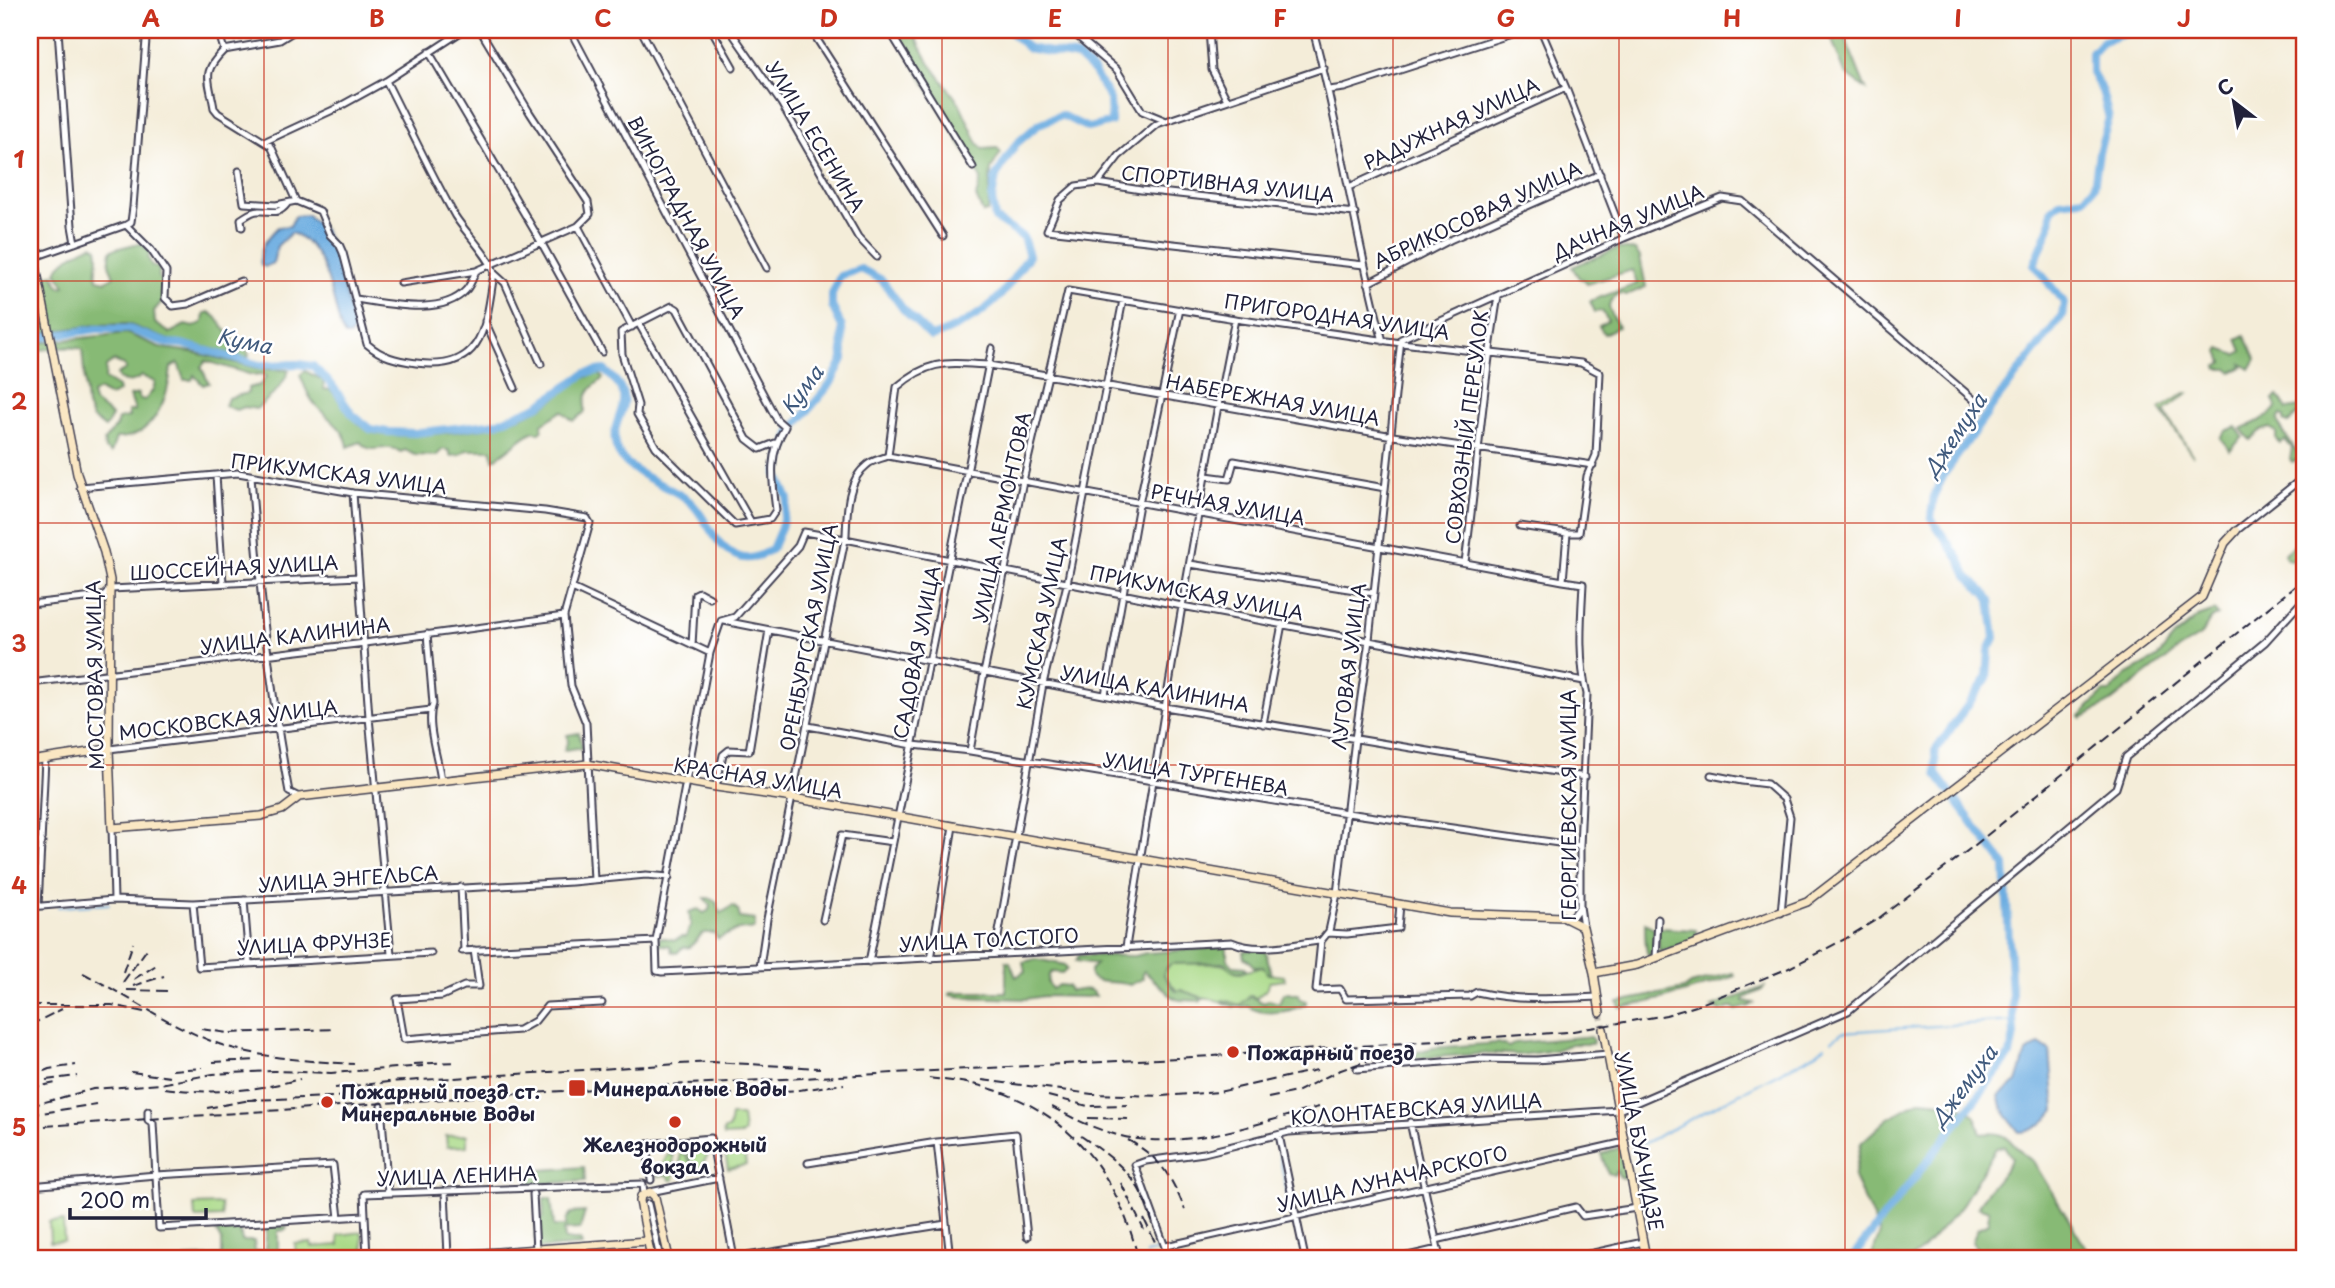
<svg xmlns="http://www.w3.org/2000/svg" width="2335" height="1288" font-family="'Playpen Sans',sans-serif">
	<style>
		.green { fill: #aada88; stroke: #667e62; stroke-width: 2 }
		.forest { fill: #87ba74; stroke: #546e58; stroke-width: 2 }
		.water { fill: #6dade1; stroke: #48688e; stroke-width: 2 }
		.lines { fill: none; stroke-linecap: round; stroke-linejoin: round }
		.stream { stroke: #6dade1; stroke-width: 2 }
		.river { stroke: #6dade1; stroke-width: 8 }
		.secondary-tunnel { stroke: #cac4b9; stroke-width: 7; stroke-dasharray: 7 3.5; stroke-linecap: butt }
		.street-casing { stroke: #424053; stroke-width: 9 }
		.secondary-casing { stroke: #424053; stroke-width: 10 }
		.street { stroke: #fff; stroke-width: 5 }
		.secondary { stroke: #fae7c3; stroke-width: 7 }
		.rail { stroke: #22223b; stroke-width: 2; stroke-dasharray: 10 5; stroke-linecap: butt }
		.grid { fill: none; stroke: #c8321e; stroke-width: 2; stroke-opacity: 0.55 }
		.poi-dot { fill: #c8321e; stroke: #fff; stroke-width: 2.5 }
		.labels { text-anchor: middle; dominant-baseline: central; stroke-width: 5; stroke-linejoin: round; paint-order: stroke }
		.street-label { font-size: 19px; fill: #22223b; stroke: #fff }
		.poi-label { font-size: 19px; font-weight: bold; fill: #22223b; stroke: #fff; text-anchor: start }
		.water-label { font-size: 21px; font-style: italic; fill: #405a7d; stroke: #fff }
		.neatline { fill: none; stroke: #c8321e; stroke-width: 2.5 }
		.grid-label { font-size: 23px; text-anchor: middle; font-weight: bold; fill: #c8321e }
	</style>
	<rect width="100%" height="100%" fill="#fff"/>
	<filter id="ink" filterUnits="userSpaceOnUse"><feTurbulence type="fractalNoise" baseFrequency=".0143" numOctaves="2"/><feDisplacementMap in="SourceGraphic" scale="14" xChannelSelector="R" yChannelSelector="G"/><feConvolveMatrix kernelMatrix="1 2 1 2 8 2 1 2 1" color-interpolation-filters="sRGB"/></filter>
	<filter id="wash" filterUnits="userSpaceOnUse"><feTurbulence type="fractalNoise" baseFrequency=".00686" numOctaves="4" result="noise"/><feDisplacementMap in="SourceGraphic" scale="28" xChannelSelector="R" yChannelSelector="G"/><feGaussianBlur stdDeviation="1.57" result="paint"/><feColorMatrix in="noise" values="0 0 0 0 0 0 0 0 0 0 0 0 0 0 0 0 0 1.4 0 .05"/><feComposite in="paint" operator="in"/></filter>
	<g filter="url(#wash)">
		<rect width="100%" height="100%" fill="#f4edd9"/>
		<path class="green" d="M2185 393H2188L2164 411 2193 456 2160 409Z
			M1188 963C1210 966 1218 958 1238 973L1263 967 1268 974 1284 976 1285 980 1269 982 1266 990 1256 998 1250 996 1240 1006 1177 991 1164 975 1165 969 1171 964Z
			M731 1116H742L744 1133 742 1135 724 1136 723 1131 729 1128Z
			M467 1135V1146L447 1147 446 1136Z
			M704 1148 708 1155 698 1171 686 1151Z
			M744 1148 746 1165 728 1169 724 1149Z
			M684 1153 696 1171 687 1172 688 1177 683 1178 681 1174 680 1154Z
			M668 1154 673 1155 674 1180H670L669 1175 657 1176Z
			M221 1204 222 1217 195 1218 194 1205Z
			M63 1221 64 1241 50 1242 49 1222Z
			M362 1232 364 1254 296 1258 295 1244 311 1243 312 1247 339 1245 338 1235Z"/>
		<path class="forest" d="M894 30H912L930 64 960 104 977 142 983 149 997 148 1001 152 991 169 988 212 983 213 976 197 981 179Z
			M1828 30H1842L1866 89 1845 73Z
			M135 244H142L150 252 148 258 152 266 159 268V278L163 281 164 299 154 311 155 323 170 333 185 325 194 327 203 322 204 314 209 312 216 317 234 341 248 352 249 356 246 358 185 342 168 340 128 324 95 325 30 335V302L35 304 40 326 55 322 46 276 53 274 60 287 65 286 56 272C63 258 78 252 92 245L97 248C100 258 95 269 97 279L106 281 114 276 109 265 111 250Z
			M1618 248 1635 250 1640 257 1646 287 1627 295 1620 293 1614 297 1609 305C1610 314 1615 318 1618 327L1604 334 1599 326 1608 321 1602 311 1595 312 1590 301 1637 284 1632 270 1587 284 1585 280 1579 278 1572 267Z
			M126 333 162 348 192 352 261 369 289 370C283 387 270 398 256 409L245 407 236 410 225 406 228 398 248 393V388L260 385 266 376 261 374 252 375 206 361 201 367 209 383 203 385 194 375 192 380H184L178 363 171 367C169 398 153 439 116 438L111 453 105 449 104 441 116 426 118 419 129 417 128 411H135L130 396 138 394 140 399 145 400 153 390 155 382 142 376C135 382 127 383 119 379L117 374 126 369 124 365 114 361 106 367 105 379 118 387 119 392 110 396 99 390 92 394 94 402 112 416 105 428 92 418 87 406 82 349C64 344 47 352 30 350V344Z
			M2245 335 2256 359 2250 369 2242 364 2243 367 2232 372 2228 369H2218L2217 366 2223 362 2219 352 2221 349 2236 355 2242 351 2237 339Z
			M305 371 323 380 324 389 331 390C343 404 351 420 367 430 385 442 478 431 500 424 513 420 528 415 540 408 560 397 577 376 600 373L603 379C589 388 584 396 585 412L573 421 562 411 542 424V430L539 433 534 431C519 438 508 452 493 460L492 450H467L460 455 450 456V451L443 449 436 456 415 455 405 450 401 452C397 450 393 448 389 448 375 447 372 454 360 442L348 447C346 427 324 417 313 402 307 394 304 384 300 375Z
			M2278 396 2287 409 2301 407 2300 413 2288 423 2284 421V416L2281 415 2278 420C2282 438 2295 442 2299 458L2292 462 2290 459 2292 448 2285 440 2280 443 2276 439V432L2270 428 2260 431 2250 440 2241 429C2253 424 2268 418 2277 408L2273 400Z
			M2236 427 2243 437 2230 450 2220 438 2225 431Z
			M2305 537V554L2294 560 2287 559 2284 554Z
			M2215 611 2218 615 2210 620 2200 636 2179 649 2111 702 2082 718 2080 716 2104 692H2110L2126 675 2157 658 2174 637 2198 617Z
			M579 733 582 746 580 750 578 748 564 750 568 741 567 735Z
			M704 898H709L717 903V907L721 913 733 906 738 910 740 918 755 920V928L751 930C738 927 730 934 718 939L714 933H703L690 947 682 948 677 953 672 952 670 946 658 944 660 937 675 940 681 937H686L691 925 689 912 698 909 704 913 709 910 710 905Z
			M1645 923 1654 928V951L1652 955H1648C1645 949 1645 930 1645 923Z
			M1660 928 1696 930 1697 939 1659 952 1658 931Z
			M1227 947V959L1233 966 1245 967 1246 970C1237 973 1230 972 1225 963L1171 964 1165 969 1164 975 1176 991 1181 990 1203 998 1200 1001 1179 1000 1172 997 1144 971 1142 974 1143 979 1130 985C1117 980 1100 985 1090 977V970L1096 964 1076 961 1079 955 1135 956 1146 953Z
			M1258 949 1266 952 1271 973 1268 974 1263 967H1254L1250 961 1244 958 1243 951Z
			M1036 959 1065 965 1067 969 1063 973 1052 972 1049 975 1048 983 1052 989 1059 985 1068 986 1070 991C1080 991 1089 985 1096 996L1086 997 1044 996 1026 999 962 997 950 995 951 992H1006V961L1010 962 1016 977 1025 971 1023 962Z
			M1733 973 1735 976C1697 989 1660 1001 1620 1008L1618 1002 1684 989 1691 984Z
			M1764 987 1762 990 1745 998 1744 1001 1754 1003 1750 1006 1736 1010 1733 1007 1721 1011 1712 1007Z
			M1283 993 1298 994 1300 999 1306 1001V1004C1291 1012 1262 1017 1248 1006L1234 1007 1222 1002 1223 1000 1240 1005 1250 996 1264 1003 1269 1000 1279 1003Z
			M1582 1037H1591L1593 1041 1592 1044H1571L1556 1050 1520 1055 1493 1053 1408 1059 1406 1055 1432 1048 1498 1043 1509 1047 1515 1043Z
			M1920 1100C1938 1102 1963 1101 1975 1117 1978 1121 1979 1129 1981 1134 2014 1129 2009 1148 2033 1161L2092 1258H1984L1972 1242 1978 1228 1988 1223 1989 1211 1978 1207C1985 1188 2004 1177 2012 1158L2004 1146 1996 1148 1960 1208 1922 1250 1911 1258H1871L1880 1233 1854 1178 1861 1143 1887 1119Z
			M1618 1148 1623 1154 1626 1177 1623 1178 1619 1176 1617 1171 1614 1175 1608 1173 1601 1154Z
			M584 1167 585 1181 529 1184 528 1171Z
			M544 1198H551L554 1226H566V1220L571 1213 585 1212 580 1229 564 1230 565 1240H580L582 1245 536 1249 535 1223 543 1218Z
			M287 1226 286 1230 278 1231V1254L275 1258H184L222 1256V1242L216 1231H240L242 1241H254L255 1251H265L267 1227Z"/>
		<path class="water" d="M307 215 324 230 334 251 355 330 349 336H345L341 329C332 297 326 244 291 233L277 246 273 263 265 267 261 265C258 249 267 238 278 227L290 226 295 216Z
			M2039 1044 2050 1051 2055 1110C2046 1122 2035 1132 2019 1132L2006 1115 1998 1096 2017 1082 2026 1053Z"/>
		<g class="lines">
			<path class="stream" d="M58 907 109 904
				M1832 1040 1842 1032 2014 1021
				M1277 1143 1291 1213
				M1631 1148 1641 1145 1817 1053 1825 1046
				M1146 1254 1162 1249"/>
			<path class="river" d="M1108 30 1128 40 1141 30
				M30 339 96 329H129L167 343 182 344 260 365 298 364 313 366 332 385 352 414 370 429 387 432 415 433 497 423 538 406 586 373 604 370C645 402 607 415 616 447 624 473 666 484 688 500 706 514 712 545 737 556 750 562 761 555 772 549L781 528 788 499 777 474 791 431 831 383 843 359 842 327 832 306V294L840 276 861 269 882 280 903 309 931 337C954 330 983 314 999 297 1010 285 1019 269 1029 256L1023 237 995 219 992 199 996 176 1016 144 1039 124 1061 115 1088 128 1111 122 1110 99 1093 71 1078 57 1028 48 1008 30
				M1852 1258 2010 1055 2014 1035 2005 866 1936 774 1935 751 1987 678 1989 650 1995 638 1990 600 1986 594 1967 576 1960 560 1931 518 1934 495 1945 473 1997 400 2062 316 2064 302 2034 265 2050 226 2051 211 2060 202 2084 199 2094 187 2099 152 2109 118 2102 91 2092 73V53L2103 41 2137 30"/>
		</g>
	</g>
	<g filter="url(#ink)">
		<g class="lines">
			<path class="secondary-tunnel" d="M1600 1013 1603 1029"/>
			<g class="street-casing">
				<path id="street" d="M58 30 72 226 75 243
					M144 30 146 40 133 207 131 222 126 225 151 250 166 272 165 298 173 306 188 304 241 281
					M218 30 224 50C201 73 209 78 214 108L218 113 271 146 296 201
					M480 30 530 113 588 202 590 214 578 226 632 327
					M570 30 777 420 785 427C768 455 772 479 776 510L770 519 735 525 656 447 637 414 638 405 622 354 621 332 672 306 677 309 747 439 760 449 775 443
					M641 30 767 268
					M712 30 733 67
					M730 30 781 103 858 237 877 257
					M811 30 943 236
					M889 30 973 167
					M1070 30 1117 70 1142 111 1164 120
					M1209 30 1212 70 1227 100
					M1313 30C1341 132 1355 238 1383 341
					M1541 30 1566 88 1624 238
					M224 50 280 40 296 30
					M429 52 541 242 602 352
					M1324 68 1157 124 1119 156 1098 183 1076 186 1060 200 1047 230 1364 265
					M1329 90 1344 88 1524 30
					M266 141 335 109 386 81 464 30
					M239 171 244 203 276 205 296 201 320 211 330 235 339 244 343 253 367 344C382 357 396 360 416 363 484 372 486 326 494 273 491 258 465 232 455 216 430 172 409 126 386 81
					M1098 183 1141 190 1355 213
					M1349 187 1566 88
					M242 227 241 219C246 216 252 211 258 211 271 210 278 216 287 204
					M30 261 35 257 126 225
					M494 273 505 283 541 364
					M401 283 476 271 578 226
					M1368 283 1450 240 1600 174
					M355 299C386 303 442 317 466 290 471 285 473 277 476 271
					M485 321 515 388
					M639 324 751 522
					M888 456 1563 581
					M216 475 223 583
					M251 476C259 582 269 687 289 792L299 797
					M1206 476 1229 479 1234 461 1385 488
					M80 487 238 473 353 493 545 511 587 518 590 523 564 616 571 686 586 723 594 880
					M353 493 369 717 391 954
					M1520 526 1567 533
					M2236 531 2305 476
					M1465 562C1477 474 1483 384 1498 296
					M1190 564 1374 593
					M572 588 710 653
					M30 604 103 596 111 589 359 577
					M724 621 1165 707 1585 777
					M427 634 433 704C425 725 439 759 441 781
					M692 645 695 594 699 592 710 598
					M30 683 365 643 564 616
					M1105 695 1139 504 1180 309
					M1263 724 1282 624
					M808 726 913 745 970 751 1347 813 1580 846
					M109 749 431 710
					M970 751 984 673 1023 481 1068 291 1235 319 1401 343 1581 363 1600 373 1596 455 1587 476 1579 533H1567L1563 581 1583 584C1581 621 1578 659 1587 694L1580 846V906L1583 927
					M1711 775 1742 781 1767 784 1784 799 1790 817 1781 913
					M716 787 723 755 729 750 749 751 769 630
					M112 828 114 900
					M30 842H42
					M461 887 464 951
					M244 900 249 962
					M193 903 199 967 431 953
					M30 907 114 900 193 903 572 882 646 875 669 877
					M38 907 45 759
					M1565 919 1573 916 1580 906
					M823 920 842 835 893 842
					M1328 933 1347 934 1398 928 1400 904
					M1321 941C1294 943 1259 954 1232 942L662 972 657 971 656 941 710 653 721 621 735 617 798 546 804 532 845 539 1182 606 1584 681
					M1126 947C1160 738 1193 528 1235 319
					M474 950 479 986H464L442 996 397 999 404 1039 519 1030 535 1021 547 1006 602 1003
					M462 951 656 941
					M995 954 1043 684 1067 584 1123 300
					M1656 958 1658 919
					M931 959 953 826
					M869 962 992 348
					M760 967 767 919 846 535C847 512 847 480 867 465 872 460 881 459 888 456L897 387C930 359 947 363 989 365L1393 436 1593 465
					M1598 997C1558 999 1516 1001 1477 992L1470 996 1346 999 1340 989 1316 990 1321 941 1329 931 1337 894 1355 739 1369 640 1401 339 1624 238 1722 198 1742 201 1979 404
					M1357 1069 1480 1059 1537 1060 1608 1054
					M381 1106 388 1193
					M148 1111V1120L153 1123 159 1228 364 1216
					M1410 1122 1440 1258
					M1279 1135 1305 1258
					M937 1142 950 1258
					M808 1163 937 1142 1016 1134 1027 1237
					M651 1180 647 1144 711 1138 734 1258
					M30 1186 156 1175 333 1165 339 1218
					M445 1191 448 1256
					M650 1192 719 1178
					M533 1194 536 1250
					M648 1204 660 1258
					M1436 1240 1576 1207 1583 1216 1637 1208
					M1166 1246 1625 1142
					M367 1258 364 1194 643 1184 644 1194
					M734 1258 946 1224
					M1169 1258 1135 1165 1146 1161 1204 1153 1289 1132 1619 1110 1848 1011 2116 788 2126 757 2265 642 2305 598
					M1399 1258 1438 1249
					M1571 1258 1643 1242"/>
			</g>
			<g class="secondary-casing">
				<path id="secondary" d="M30 207 36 267 77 474 104 552 110 580 109 749 112 828 261 816 282 810 299 797 587 764 716 787 793 798 1450 913 1563 917 1583 927 1594 973 1600 1013
					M30 761 109 749
					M1594 973 1637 965 1807 902 2202 597 2225 543 2236 531
					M1603 1029 1646 1258
					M415 1258 647 1241
					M651 1258 640 1201 641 1196 650 1192 655 1197 669 1258"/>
			</g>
			<use href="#street" class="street"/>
			<use href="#secondary" class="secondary"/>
			<path class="rail" d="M123 972 133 943
				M83 973C125 995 166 1023 211 1041 254 1058 307 1061 354 1064
				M134 979 158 964
				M123 982 147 949
				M133 986 164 976
				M127 990 167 991
				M30 1005H112L144 1012
				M30 1025 62 1009
				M201 1029 228 1033 335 1029
				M213 1062 258 1060
				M413 1064 456 1062
				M172 1070 203 1068
				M131 1072 170 1077
				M30 1077 49 1069 76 1065
				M929 1078C949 1081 969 1082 988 1088 1071 1112 1119 1177 1138 1258
				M46 1080 77 1076
				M982 1080 1092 1094 1162 1096 1219 1092 1317 1070
				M30 1088 56 1083
				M165 1088C211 1095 255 1091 300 1079
				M335 1088 388 1082 712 1062 820 1068
				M708 1096 799 1090 844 1084
				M1048 1096 1088 1106 1127 1105
				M1268 1098 1296 1092 1338 1071 1372 1059
				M247 1100 362 1096
				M30 1106 93 1089 160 1084 213 1074 274 1071 331 1073 423 1066
				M1052 1107C1081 1123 1116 1139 1149 1140 1204 1143 1266 1121 1319 1107
				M207 1108 256 1099
				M30 1115 96 1104
				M1088 1118 1129 1119
				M30 1127 577 1090 1213 1056 1567 1032 1666 1015 1696 1006 1789 968 1845 939 1879 918 1975 845 2305 578
				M1081 1136C1104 1152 1131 1170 1143 1197 1148 1207 1151 1217 1154 1228
				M1128 1140C1161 1158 1171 1176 1185 1210
				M1121 1183 1144 1230
				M1144 1219 1156 1244"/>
		</g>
	</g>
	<path class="grid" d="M264 30V1258M490 30V1258M716 30V1258M942 30V1258M1168 30V1258M1393 30V1258M1619 30V1258M1845 30V1258M2071 30V1258M30 281H2305M30 523H2305M30 765H2305M30 1007H2305"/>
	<g class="poi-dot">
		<circle cx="1233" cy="1052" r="7"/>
		<rect x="568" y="1079" width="18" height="18" rx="3.5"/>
		<circle cx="327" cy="1102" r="7"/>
		<circle cx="675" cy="1122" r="7"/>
	</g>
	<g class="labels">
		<g class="street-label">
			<text transform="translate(1451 123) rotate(-25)">РАДУЖНАЯ УЛИЦА</text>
			<text transform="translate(816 136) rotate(59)">УЛИЦА ЕСЕНИНА</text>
			<text transform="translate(1228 183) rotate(6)">СПОРТИВНАЯ УЛИЦА</text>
			<text transform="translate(1477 214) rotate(-25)">АБРИКОСОВАЯ УЛИЦА</text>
			<text transform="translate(687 217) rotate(62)">ВИНОГРАДНАЯ УЛИЦА</text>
			<text transform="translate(1628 221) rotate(-23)">ДАЧНАЯ УЛИЦА</text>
			<text transform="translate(1337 316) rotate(8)">ПРИГОРОДНАЯ УЛИЦА</text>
			<text transform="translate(1273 399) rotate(10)">НАБЕРЕЖНАЯ УЛИЦА</text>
			<text transform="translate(1466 427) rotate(-83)">СОВХОЗНЫЙ ПЕРЕУЛОК</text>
			<text transform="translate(339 473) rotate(7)">ПРИКУМСКАЯ УЛИЦА</text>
			<text transform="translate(1228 504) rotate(10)">РЕЧНАЯ УЛИЦА</text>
			<text transform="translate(1001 517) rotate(-78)">УЛИЦА ЛЕРМОНТОВА</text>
			<text transform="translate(234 567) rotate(-3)">ШОССЕЙНАЯ УЛИЦА</text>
			<text transform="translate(1197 592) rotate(11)">ПРИКУМСКАЯ УЛИЦА</text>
			<text transform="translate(1041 623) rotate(-78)">КУМСКАЯ УЛИЦА</text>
			<text transform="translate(295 635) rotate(-7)">УЛИЦА КАЛИНИНА</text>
			<text transform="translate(808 637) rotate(-79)">ОРЕНБУРГСКАЯ УЛИЦА</text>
			<text transform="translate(916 652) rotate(-79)">САДОВАЯ УЛИЦА</text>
			<text transform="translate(1348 666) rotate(-83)">ЛУГОВАЯ УЛИЦА</text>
			<text transform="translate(94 675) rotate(-91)">МОСТОВАЯ УЛИЦА</text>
			<text transform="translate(1155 688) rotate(10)">УЛИЦА КАЛИНИНА</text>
			<text transform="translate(228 719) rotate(-7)">МОСКОВСКАЯ УЛИЦА</text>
			<text transform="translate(1196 773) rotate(9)">УЛИЦА ТУРГЕНЕВА</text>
			<text transform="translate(758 777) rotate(9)">КРАСНАЯ УЛИЦА</text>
			<text transform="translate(1568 805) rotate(-90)">ГЕОРГИЕВСКАЯ УЛИЦА</text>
			<text transform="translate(348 878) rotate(-4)">УЛИЦА ЭНГЕЛЬСА</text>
			<text transform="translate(989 939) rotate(-3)">УЛИЦА ТОЛСТОГО</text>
			<text transform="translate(314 943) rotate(-3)">УЛИЦА ФРУНЗЕ</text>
			<text transform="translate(1416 1108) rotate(-4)">КОЛОНТАЕВСКАЯ УЛИЦА</text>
			<text transform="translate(1640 1141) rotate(79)">УЛИЦА БУАЧИДЗЕ</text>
			<text transform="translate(457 1175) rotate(-2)">УЛИЦА ЛЕНИНА</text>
			<text transform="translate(1392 1178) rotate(-13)">УЛИЦА ЛУНАЧАРСКОГО</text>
		</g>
		<g class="poi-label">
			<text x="1247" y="1052">Пожарный поезд</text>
			<text x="593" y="1088">Минеральные Воды</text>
			<text x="341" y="1091">Пожарный поезд ст.<tspan x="341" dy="22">Минеральные Воды</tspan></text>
			<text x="675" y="1144" text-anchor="middle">Железнодорожный<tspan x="675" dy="22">вокзал</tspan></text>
		</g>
		<g class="water-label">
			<text transform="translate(245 340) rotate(12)">Кума</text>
			<text transform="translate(801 389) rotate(-53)">Кума</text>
			<text transform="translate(1954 434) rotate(-56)">Джемуха</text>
			<text transform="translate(1963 1085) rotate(-53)">Джемуха</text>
		</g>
	</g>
	<rect width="2335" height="1288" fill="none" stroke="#fff" stroke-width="77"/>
	<g transform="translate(2234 102) rotate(329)" stroke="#ffffff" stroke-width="5" paint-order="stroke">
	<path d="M0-5L12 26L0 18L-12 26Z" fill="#22223b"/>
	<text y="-10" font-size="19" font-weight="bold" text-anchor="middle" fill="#22223b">С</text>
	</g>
	<path d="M70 1208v10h136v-10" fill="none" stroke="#22223b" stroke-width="3.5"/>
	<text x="80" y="1208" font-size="21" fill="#22223b" stroke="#ffffff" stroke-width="5" paint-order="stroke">200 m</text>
	<rect x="38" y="38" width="2258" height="1212" class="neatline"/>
	<g class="grid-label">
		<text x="151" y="27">A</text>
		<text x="377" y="27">B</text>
		<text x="603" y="27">C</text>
		<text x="829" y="27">D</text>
		<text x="1055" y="27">E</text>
		<text x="1280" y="27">F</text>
		<text x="1506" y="27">G</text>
		<text x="1732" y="27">H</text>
		<text x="1958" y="27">I</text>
		<text x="2184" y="27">J</text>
		<text x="19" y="168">1</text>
		<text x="19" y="410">2</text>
		<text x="19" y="652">3</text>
		<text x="19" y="894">4</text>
		<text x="19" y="1136">5</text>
	</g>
</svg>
